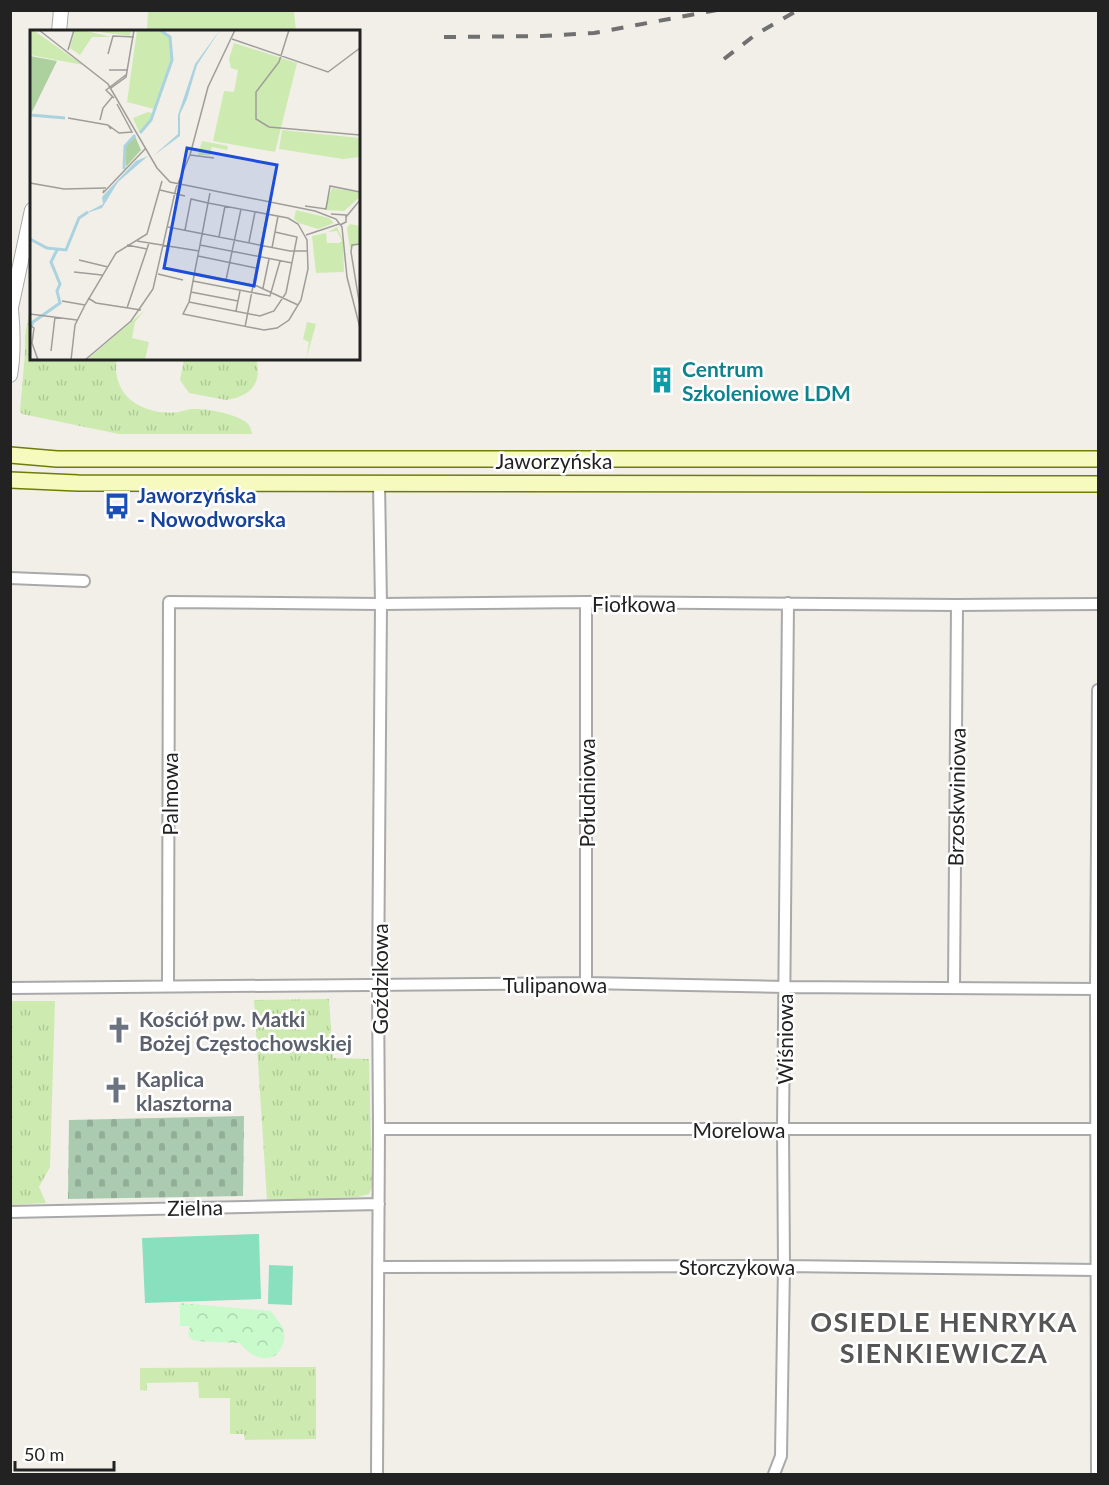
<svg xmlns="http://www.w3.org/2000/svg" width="1109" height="1485" font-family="Lato,sans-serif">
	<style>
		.grass { fill: url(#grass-tufts) }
		.cemetery { fill: url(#cemetery-stones) }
		.park { fill: url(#park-crowns) }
		.garden { fill: #cdebb0 }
		.pitch { fill: #88e0be }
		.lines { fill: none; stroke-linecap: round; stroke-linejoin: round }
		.minor-casing { stroke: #a9a9a9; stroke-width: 14 }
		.tertiary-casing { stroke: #a9a9a9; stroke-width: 16 }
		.secondary-casing { stroke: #707d05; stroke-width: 18 }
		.minor { stroke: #fff; stroke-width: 10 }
		.tertiary { stroke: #fff; stroke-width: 14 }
		.secondary { stroke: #f7fabf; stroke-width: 15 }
		.rail { stroke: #707070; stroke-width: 4; stroke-dasharray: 12 12; stroke-linecap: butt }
		.labels { text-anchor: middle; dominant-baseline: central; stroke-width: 5; stroke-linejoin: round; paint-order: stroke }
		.culture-label { font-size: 21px; font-weight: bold; fill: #0d838f; stroke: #fff; text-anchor: start }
		.street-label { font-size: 21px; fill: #222; stroke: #fff }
		.transit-label { font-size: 21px; font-weight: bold; fill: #164399; stroke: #fff; text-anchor: start }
		.worship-label { font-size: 21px; font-weight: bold; fill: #5b616d; stroke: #fff; text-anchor: start }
		.district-label { font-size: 27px; font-weight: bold; letter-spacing: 1.5px; fill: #555; stroke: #fff }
		.inset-river { fill: none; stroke: #aad3df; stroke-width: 3 }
		.inset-road { fill: none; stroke: #9f9d99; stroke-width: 1.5 }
		.view { fill: #1d4ed8; fill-opacity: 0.15; stroke: #1d4ed8; stroke-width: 3 }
		.inset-edge { fill: none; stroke: #222; stroke-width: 3 }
	</style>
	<defs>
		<pattern id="grass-tufts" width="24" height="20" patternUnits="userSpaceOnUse" patternTransform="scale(1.5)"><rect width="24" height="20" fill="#cdebb0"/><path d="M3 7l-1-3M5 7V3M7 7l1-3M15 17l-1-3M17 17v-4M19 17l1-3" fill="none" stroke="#b0c997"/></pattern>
		<pattern id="cemetery-stones" width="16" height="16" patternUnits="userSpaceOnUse" patternTransform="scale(1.5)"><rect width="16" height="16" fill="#aacbaf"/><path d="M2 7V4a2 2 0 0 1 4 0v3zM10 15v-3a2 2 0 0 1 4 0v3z" fill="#92ae96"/></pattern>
		<pattern id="park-crowns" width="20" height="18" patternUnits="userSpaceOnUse" patternTransform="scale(1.5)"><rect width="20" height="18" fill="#c8facc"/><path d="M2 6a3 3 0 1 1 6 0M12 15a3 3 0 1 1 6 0" fill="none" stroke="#acd6af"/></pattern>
	</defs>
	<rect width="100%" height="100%" fill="#f2efe9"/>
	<path class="grass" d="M31 301 32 358 117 359C115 370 116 379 122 390 133 408 159 415 179 412 184 411 188 409 193 409 206 408 236 414 246 422 250 425 251 429 252 434H119L22 414 20 411 25 353V335Z
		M184 359H256C263 383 250 397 226 400L189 393 180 380Z
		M329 999 333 1058 369 1059 372 1187 369 1194 358 1197 267 1200 254 1000Z
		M11 1001H55L50 1167 39 1187 46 1203 11 1205Z
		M316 1367V1439L245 1440 244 1434H230V1398H199L198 1382 147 1383V1391L140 1390V1368Z"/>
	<path class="cemetery" d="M244 1116 243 1196 68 1199 69 1120Z"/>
	<path class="park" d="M180 1303 271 1311 284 1329C284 1334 285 1339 283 1344 275 1367 251 1359 240 1343L196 1341 191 1339 188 1334 190 1326H180Z"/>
	<path class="garden" d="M148 11H294L296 31H147Z"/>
	<path class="pitch" d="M259 1234 261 1299 145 1303 142 1238Z
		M269 1265 293 1266 292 1305 268 1304Z"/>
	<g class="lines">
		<g class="minor-casing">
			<path id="minor" d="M10 578 84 581
				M586 602V983
				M168 986 169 602 381 604 586 602 957 605 1098 604
				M10 988 586 983 785 987 1098 989
				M954 988 957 605
				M379 1129H1098
				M10 1212 379 1204
				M378 1267 784 1266 1096 1270
				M377 1474 379 1129 378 985 381 604 379 484
				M774 1474 781 1456 784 1266 783 1128 788 603
				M1097 1474 1096 989 1098 690"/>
		</g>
		<g class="tertiary-casing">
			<path id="tertiary" d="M59 32 61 10
				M10 312 32 210
				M10 375C14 353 13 331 11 309"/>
		</g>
		<g class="secondary-casing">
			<path id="secondary" d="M10 455 57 459H1098
				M10 480 78 483 1098 484"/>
		</g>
		<use href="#minor" class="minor"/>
		<use href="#tertiary" class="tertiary"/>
		<use href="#secondary" class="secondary"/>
		<path class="rail" d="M444 37 542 36 594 33 717 10
			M724 59 755 35 798 10"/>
	</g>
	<defs>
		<g id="building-bare" transform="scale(2.07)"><path d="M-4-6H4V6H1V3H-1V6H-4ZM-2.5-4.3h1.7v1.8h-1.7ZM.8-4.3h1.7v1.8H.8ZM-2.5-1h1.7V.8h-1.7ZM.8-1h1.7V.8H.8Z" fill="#0f9aa8" stroke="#fff" stroke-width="2.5" paint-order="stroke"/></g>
		<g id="bus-bare" transform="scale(2.07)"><path d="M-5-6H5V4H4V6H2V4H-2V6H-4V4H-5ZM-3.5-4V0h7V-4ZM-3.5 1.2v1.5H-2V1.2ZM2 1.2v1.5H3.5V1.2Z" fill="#1a4fb4" stroke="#fff" stroke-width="2.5" paint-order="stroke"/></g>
		<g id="church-bare" transform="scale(2.07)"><path d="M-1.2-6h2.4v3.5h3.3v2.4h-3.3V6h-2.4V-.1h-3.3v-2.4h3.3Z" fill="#6b7280" stroke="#fff" stroke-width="2.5" paint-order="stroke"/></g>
	</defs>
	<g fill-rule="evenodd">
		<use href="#building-bare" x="662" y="380"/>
		<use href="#bus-bare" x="117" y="506"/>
		<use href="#church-bare" x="119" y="1030"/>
		<use href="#church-bare" x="116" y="1090"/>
	</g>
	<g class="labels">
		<g class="culture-label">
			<text x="682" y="368">Centrum<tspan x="682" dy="24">Szkoleniowe LDM</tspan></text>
		</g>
		<g class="street-label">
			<text x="554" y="460">Jaworzyńska</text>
			<text x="634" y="603">Fiołkowa</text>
			<text transform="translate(586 793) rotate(-90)">Południowa</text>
			<text transform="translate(169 794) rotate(-90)">Palmowa</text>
			<text transform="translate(956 797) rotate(-89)">Brzoskwiniowa</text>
			<text transform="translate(379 979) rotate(-90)">Goździkowa</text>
			<text x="555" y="984">Tulipanowa</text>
			<text transform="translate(784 1039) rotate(-90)">Wiśniowa</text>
			<text x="739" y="1129">Morelowa</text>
			<text transform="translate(195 1207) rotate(-1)">Zielna</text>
			<text x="737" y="1266">Storczykowa</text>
		</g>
		<g class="transit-label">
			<text x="137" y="494">Jaworzyńska<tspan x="137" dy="24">- Nowodworska</tspan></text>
		</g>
		<g class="worship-label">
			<text x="139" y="1018">Kościół pw. Matki<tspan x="139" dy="24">Bożej Częstochowskiej</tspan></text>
			<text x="136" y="1078">Kaplica<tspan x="136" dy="24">klasztorna</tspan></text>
		</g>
		<g class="district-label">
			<text x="944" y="1321">OSIEDLE HENRYKA<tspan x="944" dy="31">SIENKIEWICZA</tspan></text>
		</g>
	</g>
	<g transform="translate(30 30)">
		<rect width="330" height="330" fill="#f2efe9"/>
		<path d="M0 0H3L53 35 0 25ZM45 0H52L82 7H62L50 25 40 18ZM55 0H101L100 6ZM204 13 267 33 245 122 183 111 194 61 204 62 208 40 201 38 199 29ZM118 82 122 83 120 90 109 102 103 88ZM252 100 330 108V127L313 129 249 119ZM302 158 330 162V167L314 181 294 180ZM266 180 299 188 304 193 288 199 269 193 264 189ZM320 194 330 196V214L320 218 317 198ZM307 197 313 210 314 242 286 243 282 206 296 203 297 213H309L312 211 307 201 298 202ZM114 281 105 292 102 308 119 312 115 330H57ZM277 292 286 294 276 330 279 312 273 309Z" fill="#cdebb0"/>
		<path d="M0 26 27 31 0 86ZM105 106 111 120 96 137V114Z" fill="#add19e"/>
		<path d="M107 0H128L139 8 141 29 124 79 97 72ZM172 111 198 116 197 120 182 117 180 125H168Z" fill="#cdebb0"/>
		<path d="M190 0 167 35 157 69 150 84V106L123 126 148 104V85L165 34ZM118 126 88 152 72 178 54 184 73 174 72 167 85 153 106 131Z" fill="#aad3df"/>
		<path class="inset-river" d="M0 85 35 88M110 103 121 90 142 30 140 7 130 0M94 139 95 116 105 105M0 209 17 218 36 220 49 188 58 182M0 300 3 292 30 273 27 261 30 254 21 232 27 220"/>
		<path class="inset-road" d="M9 0 78 54 127 138 140 152 285 181 306 189 312 197 317 247 330 298M259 0 249 32 226 62V89L239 97 330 105M202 9 298 42 330 18M38 20 44 0M78 24 83 6 104 7M79 40H98M81 58 96 47 104 0M84 68 76 60 97 44M38 88 78 95M70 90 73 78 83 66M81 99 78 95 89 103 102 102 87 74M160 125 184 128M0 153 34 159 76 158M74 160 73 163 115 119M130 160 155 166M275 176 296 179 300 156 330 162M301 184 316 185V192L310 195M316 187 330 170M138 197 260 221H278M155 200 161 169 178 173 258 188 268 194 277 210 278 239 271 270 259 290 247 298 234 300 153 284 159 272 161 262 166 235 170 215 178 173 180 163M276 205 309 194M189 207 195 176M107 211 169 221M219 212 225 182M330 214 322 215 321 222 330 277M97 215 117 219M170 215 262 233M242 218 248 186M168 226 226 238M49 230 78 237M44 242 72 245M164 243 227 256 268 275M128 244 153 250M196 250 211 179M163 251 240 266 250 231M233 258 239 229M161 262 208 271M58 268 66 273 111 280M32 271 55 275M159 272 230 286 244 281 256 263 267 207 245 202M97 278 119 213M206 281 210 261M0 284 47 290M0 295 4 298 2 313 8 330M215 297 237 184M21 321 25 287M41 330 45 295 55 275 86 223 117 204 132 151M55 330 101 291 123 259 146 158 160 125 178 57 205 0"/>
		<path class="view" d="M157 118 247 135 224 256 134 238Z"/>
		<rect width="330" height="330" class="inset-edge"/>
	</g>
	<rect width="1109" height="1485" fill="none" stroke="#222222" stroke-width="24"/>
	<path d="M15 1461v9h99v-9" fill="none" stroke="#222222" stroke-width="3"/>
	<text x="24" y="1461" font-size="18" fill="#222222" stroke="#ffffff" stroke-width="4.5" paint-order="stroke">50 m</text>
</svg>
